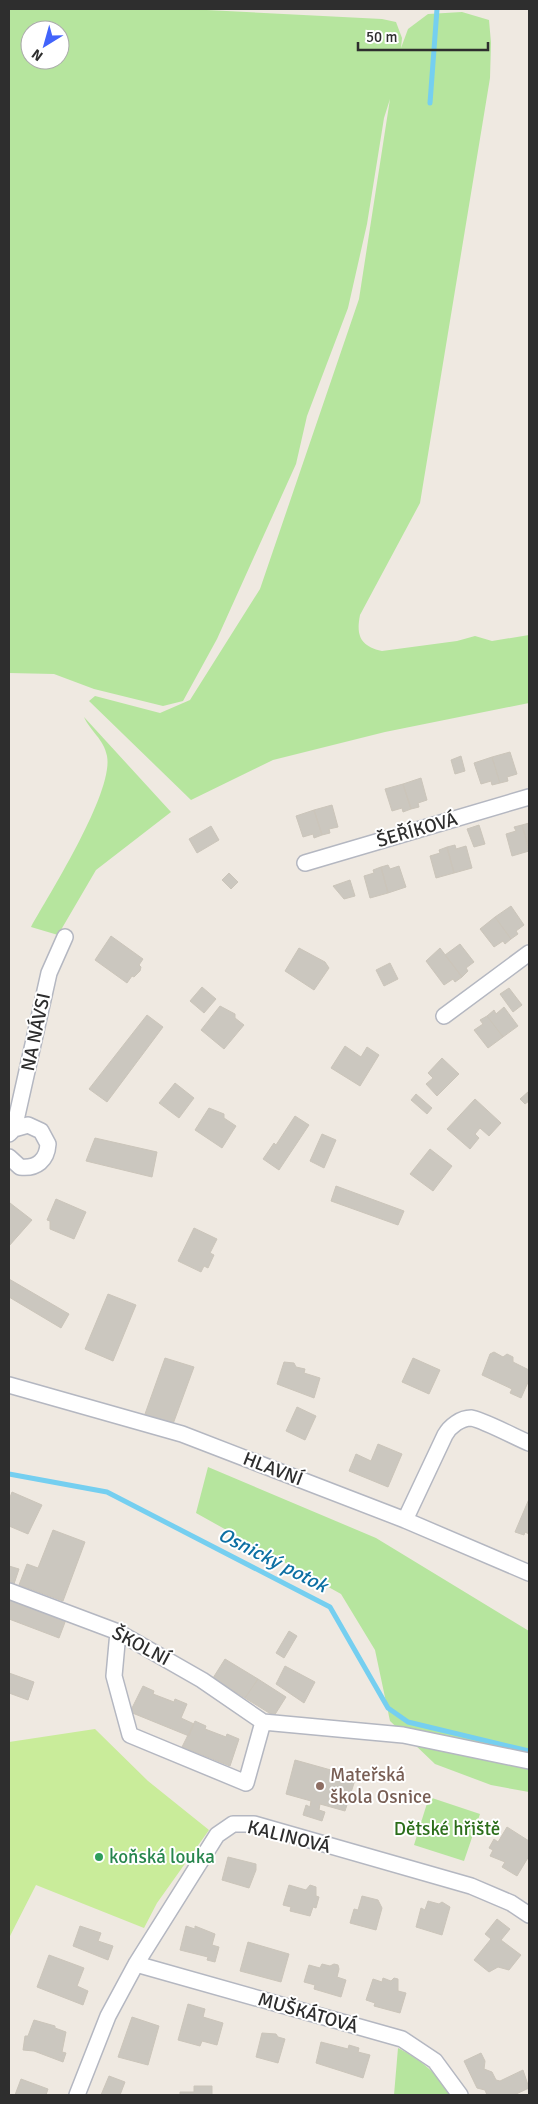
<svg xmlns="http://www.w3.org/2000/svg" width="538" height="2104" font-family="Signika,sans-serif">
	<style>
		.green { fill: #b6e59e; fill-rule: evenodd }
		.pitch { fill: #c9ec9a }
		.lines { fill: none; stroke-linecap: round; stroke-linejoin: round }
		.stream { stroke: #75cff0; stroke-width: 5 }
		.building { fill: #cbc7bf; stroke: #cbc5ba }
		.street-casing { stroke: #b4b7c1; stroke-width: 18 }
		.street { stroke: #fff; stroke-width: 15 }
		.education-dot { fill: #8d6e63; stroke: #fff; stroke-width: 2 }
		.leisure-dot { fill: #2e9e5b; stroke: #fff; stroke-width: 2 }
		.labels { text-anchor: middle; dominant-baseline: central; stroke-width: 4; stroke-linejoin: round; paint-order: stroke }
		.street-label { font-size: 19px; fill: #2e2e2e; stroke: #fff }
		.education-label { font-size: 19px; fill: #785e54; stroke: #fff; text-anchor: start }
		.park-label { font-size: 19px; fill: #2c6e1b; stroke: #fff }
		.leisure-label { font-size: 19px; fill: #27864d; stroke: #fff; text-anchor: start }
		.water-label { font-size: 20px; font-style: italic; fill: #0d6fa3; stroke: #fff }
	</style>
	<rect width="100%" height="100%" fill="#efe9e1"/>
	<path class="green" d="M9 9H187L382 19 396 22 402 38 401 48 408 29 428 14 462 12 489 20 491 43 490 78 420 503 360 615C356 635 360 646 382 651L457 641 475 636 492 641 529 635V703L385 732 273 760 191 800 89 701 95 696 160 713 190 700 260 589 359 299 390 99 384 118 367 224 348 308 307 416 296 464 217 639 183 701 163 706 94 689 54 674 9 673ZM30 30H60V60H30Z
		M84 717 171 812 96 870 58 935 31 927C50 893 114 792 107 756 104 739 90 731 84 717Z
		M208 1467 376 1538 529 1631V1792L491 1785 435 1764 390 1721 375 1650 341 1594 196 1513Z
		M429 1797 480 1814 464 1861 414 1845Z
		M398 2048C421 2060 438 2074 452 2095H394Z"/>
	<path class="pitch" d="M95 1729 148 1781 209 1830 157 1903 144 1928 36 1885 9 1938V1742Z"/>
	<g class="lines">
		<path class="stream" d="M430 103 437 9
			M9 1474 107 1492 330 1607 388 1708 408 1722 529 1751"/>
	</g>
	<path class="building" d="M510 752 517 774 507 777 508 781 500 783 492 757Z
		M461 756 465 771 455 774 451 760Z
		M492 757 500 783 492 785 491 781 481 784 474 763Z
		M421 778 427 800 418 803 419 807 411 809 403 784Z
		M403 784 411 809 403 812 402 808 392 811 385 789Z
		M332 805 338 827 329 829 330 833 322 835 314 810Z
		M314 810 322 835 314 838 313 834 303 837 296 816Z
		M529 823V848L522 825Z
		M479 825 485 844 474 847 467 829Z
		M522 825 529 851 512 856 506 834 516 831 514 827Z
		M211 826 219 840 197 853 189 839Z
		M455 845 456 849 466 846 472 868 454 873 447 847Z
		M447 847 454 873 436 878 430 856 440 853 439 850Z
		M388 865 390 869 399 866 406 887 388 893 381 867Z
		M381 867 388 893 370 898 364 876 374 873 373 870Z
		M229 873 238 882 231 889 222 880Z
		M350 880 355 896 344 899 333 886Z
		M511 906 524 925 516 931 518 934 511 939 495 917Z
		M495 917 511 939 505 944 503 941 494 947 480 929Z
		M111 936 143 959 139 965 141 967 140 971 134 977 132 976 127 983 95 960Z
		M460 944 474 962 466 968 468 971 462 977 445 955Z
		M299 948 325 962 329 968 314 990 285 971Z
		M440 948 462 977 455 982 453 979 444 985 426 961Z
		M390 963 398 979 384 986 376 970Z
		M202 987 216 999 204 1013 190 1001Z
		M509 988 522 1005 513 1012 500 994Z
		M220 1006 235 1014V1018L244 1025 224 1049 201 1030Z
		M504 1007 518 1026 503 1037 487 1016 494 1010 496 1014Z
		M147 1015 163 1027 107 1102 89 1089Z
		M487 1016 503 1037 488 1048 474 1030 483 1024 480 1020Z
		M345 1046 361 1057 367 1047 379 1055 360 1086 331 1068Z
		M442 1058 459 1074 437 1096 426 1084 433 1078 428 1073Z
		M175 1083 194 1098 179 1118 159 1103Z
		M529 1091V1101L525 1104 520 1099Z
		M416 1094 432 1108 427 1114 411 1100Z
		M475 1099 501 1123 489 1136 480 1128 475 1134 479 1138 470 1149 447 1129Z
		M209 1108 224 1114V1118L236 1126 222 1148 195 1130Z
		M295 1116 309 1125 279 1170 263 1159 274 1143 276 1145Z
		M322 1134 336 1140 324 1168 310 1161Z
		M95 1138 157 1152 152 1177 86 1161Z
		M430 1149 452 1166 433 1191 410 1174Z
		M336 1186 404 1211 398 1225 331 1201Z
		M56 1199 86 1212 74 1239 50 1229V1221L47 1220Z
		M10 1203 32 1220 9 1246V1205Z
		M194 1228 217 1239 210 1253 214 1255 208 1268 204 1266 201 1272 178 1261Z
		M9 1279 69 1314 61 1328 9 1297Z
		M108 1294 136 1305 113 1361 85 1349Z
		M494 1352 503 1357 507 1354 513 1357V1362L529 1370V1380L521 1398 510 1393 512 1389 482 1375 490 1354Z
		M165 1358 194 1367 173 1424 145 1414Z
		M413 1358 440 1370 429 1394 402 1382Z
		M284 1362 294 1363 296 1367 305 1369 304 1373 320 1378 314 1398 277 1384Z
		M297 1407 316 1416 305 1440 286 1431Z
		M378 1444 402 1454 388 1487 349 1471 356 1454 371 1461Z
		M12 1492 42 1505 28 1534 9 1526V1500Z
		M529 1499V1534L525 1532 524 1535 515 1532Z
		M53 1530 85 1542 63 1601 19 1585 27 1564 38 1568Z
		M9 1566 19 1569 14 1584 9 1582Z
		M9 1598 67 1617 59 1638 9 1619Z
		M289 1631 297 1636 284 1658 276 1653Z
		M225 1659 258 1679 245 1698 213 1678Z
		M285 1666 315 1682 304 1703 276 1684Z
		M9 1673 34 1682 28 1700 9 1693Z
		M258 1679 286 1697 274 1716 245 1698Z
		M143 1686 154 1691 153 1694 174 1702 175 1699 187 1704 181 1718 194 1724 189 1736 130 1712Z
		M195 1721 206 1726 205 1729 226 1737 227 1734 239 1739 230 1766 182 1747Z
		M295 1760 356 1777 345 1811 320 1804 319 1810 325 1812 322 1821 303 1815 306 1805 310 1807 311 1801 286 1794Z
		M507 1827 529 1841V1856L517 1876 502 1867 505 1862 490 1856 493 1850 489 1848 494 1839 498 1842Z
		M228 1857 256 1864V1870L249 1888 222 1880Z
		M289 1885 306 1890 310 1885 316 1887V1896L319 1897 316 1908 313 1907 310 1916 290 1911 291 1907 283 1905Z
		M362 1896 378 1900 382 1908 376 1930 350 1923 354 1909 358 1910Z
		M428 1901 439 1904 442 1902 450 1907 442 1935 416 1927 421 1908 425 1910Z
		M497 1919 510 1929 501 1940 521 1955 509 1970 498 1967 489 1972 474 1960 491 1939 485 1934Z
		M80 1926 101 1933 98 1941 113 1946 108 1960 73 1946Z
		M186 1926 195 1929V1926L215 1934 212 1945 219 1947 215 1962 207 1960 208 1957 180 1950Z
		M248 1942 289 1954 281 1982 240 1971Z
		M49 1955 84 1968 77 1986 88 1991 83 2005 37 1987Z
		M322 1964 330 1966 334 1964 338 1965 339 1969 337 1977 346 1980 341 1997 314 1989 315 1985 304 1982 309 1965 320 1968Z
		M383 1978 391 1981 394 1978 398 1979V1991L406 1993 400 2013 374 2006 375 2003 366 2000 373 1979 382 1982Z
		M188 2004 205 2009 203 2017 223 2023 217 2045 202 2041 200 2046 178 2040Z
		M132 2017 159 2026 148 2065 118 2057Z
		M34 2020 55 2026V2028L66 2032 62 2052 66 2053 63 2062 34 2051 23 2050 25 2036H28Z
		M262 2033 276 2034 278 2037 285 2039 278 2063 256 2057Z
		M321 2042 348 2049 349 2045 359 2048 358 2052 370 2055 363 2078 316 2063Z
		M481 2053 485 2061 484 2069 492 2072 496 2080 500 2081 523 2070 529 2088 514 2095H487L485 2090 477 2088 464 2061Z
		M109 2076 125 2082 120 2095H101Z
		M21 2079 48 2089 46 2095H15Z
		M194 2086H212V2095H180V2092H194Z"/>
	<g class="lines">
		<g class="street-casing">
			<path id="street" d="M305 863 529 797
				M444 1016 529 953
				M14 1129 49 973 65 937
				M9 1157 20 1167C37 1169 47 1160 48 1144L41 1131 28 1125 14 1129 9 1134
				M9 1385 182 1434 405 1520 529 1573
				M405 1520 445 1435C450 1426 461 1418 471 1418 481 1419 517 1438 529 1443
				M9 1591 118 1632 202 1680 263 1722 246 1783 130 1735 114 1676 118 1632
				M263 1722 403 1735 529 1761
				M136 1964 402 2039 435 2061 460 2095
				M77 2095 108 2016 136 1964 217 1835 233 1824H254L471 1886 511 1903 529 1915"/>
		</g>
		<use href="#street" class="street"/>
	</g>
	<circle class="education-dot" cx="320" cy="1786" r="5"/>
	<circle class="leisure-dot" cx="99" cy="1857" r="5"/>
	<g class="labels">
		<g class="street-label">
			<text transform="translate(417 830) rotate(-16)">ŠEŘÍKOVÁ</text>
			<text transform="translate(36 1032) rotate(-78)">NA NÁVSI</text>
			<text transform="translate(273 1469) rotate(21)">HLAVNÍ</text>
			<text transform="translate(141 1646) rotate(28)">ŠKOLNÍ</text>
			<text transform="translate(289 1837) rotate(14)">KALINOVÁ</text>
			<text transform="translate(308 2013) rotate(16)">MUŠKÁTOVÁ</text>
		</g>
		<g class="education-label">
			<text x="330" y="1775">Mateřská<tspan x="330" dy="22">škola Osnice</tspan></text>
		</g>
		<g class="park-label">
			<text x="447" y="1829">Dětské hřiště</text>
		</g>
		<g class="leisure-label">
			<text x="109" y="1857">koňská louka</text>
		</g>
		<g class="water-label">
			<text transform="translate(273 1560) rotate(27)">Osnický potok</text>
		</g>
	</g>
	<rect width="538" height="2104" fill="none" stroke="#2e2e2e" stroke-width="20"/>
	<g transform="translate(45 45) rotate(217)"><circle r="24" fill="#ffffff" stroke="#ababab"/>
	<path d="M0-4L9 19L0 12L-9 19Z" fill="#4264fb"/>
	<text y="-8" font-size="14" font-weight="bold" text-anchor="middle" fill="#2e2e2e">N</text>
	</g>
	<path d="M358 42v8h130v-8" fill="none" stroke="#2e2e2e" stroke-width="2.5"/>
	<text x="366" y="42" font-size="15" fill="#2e2e2e" stroke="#ffffff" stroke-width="4" paint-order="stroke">50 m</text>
</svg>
